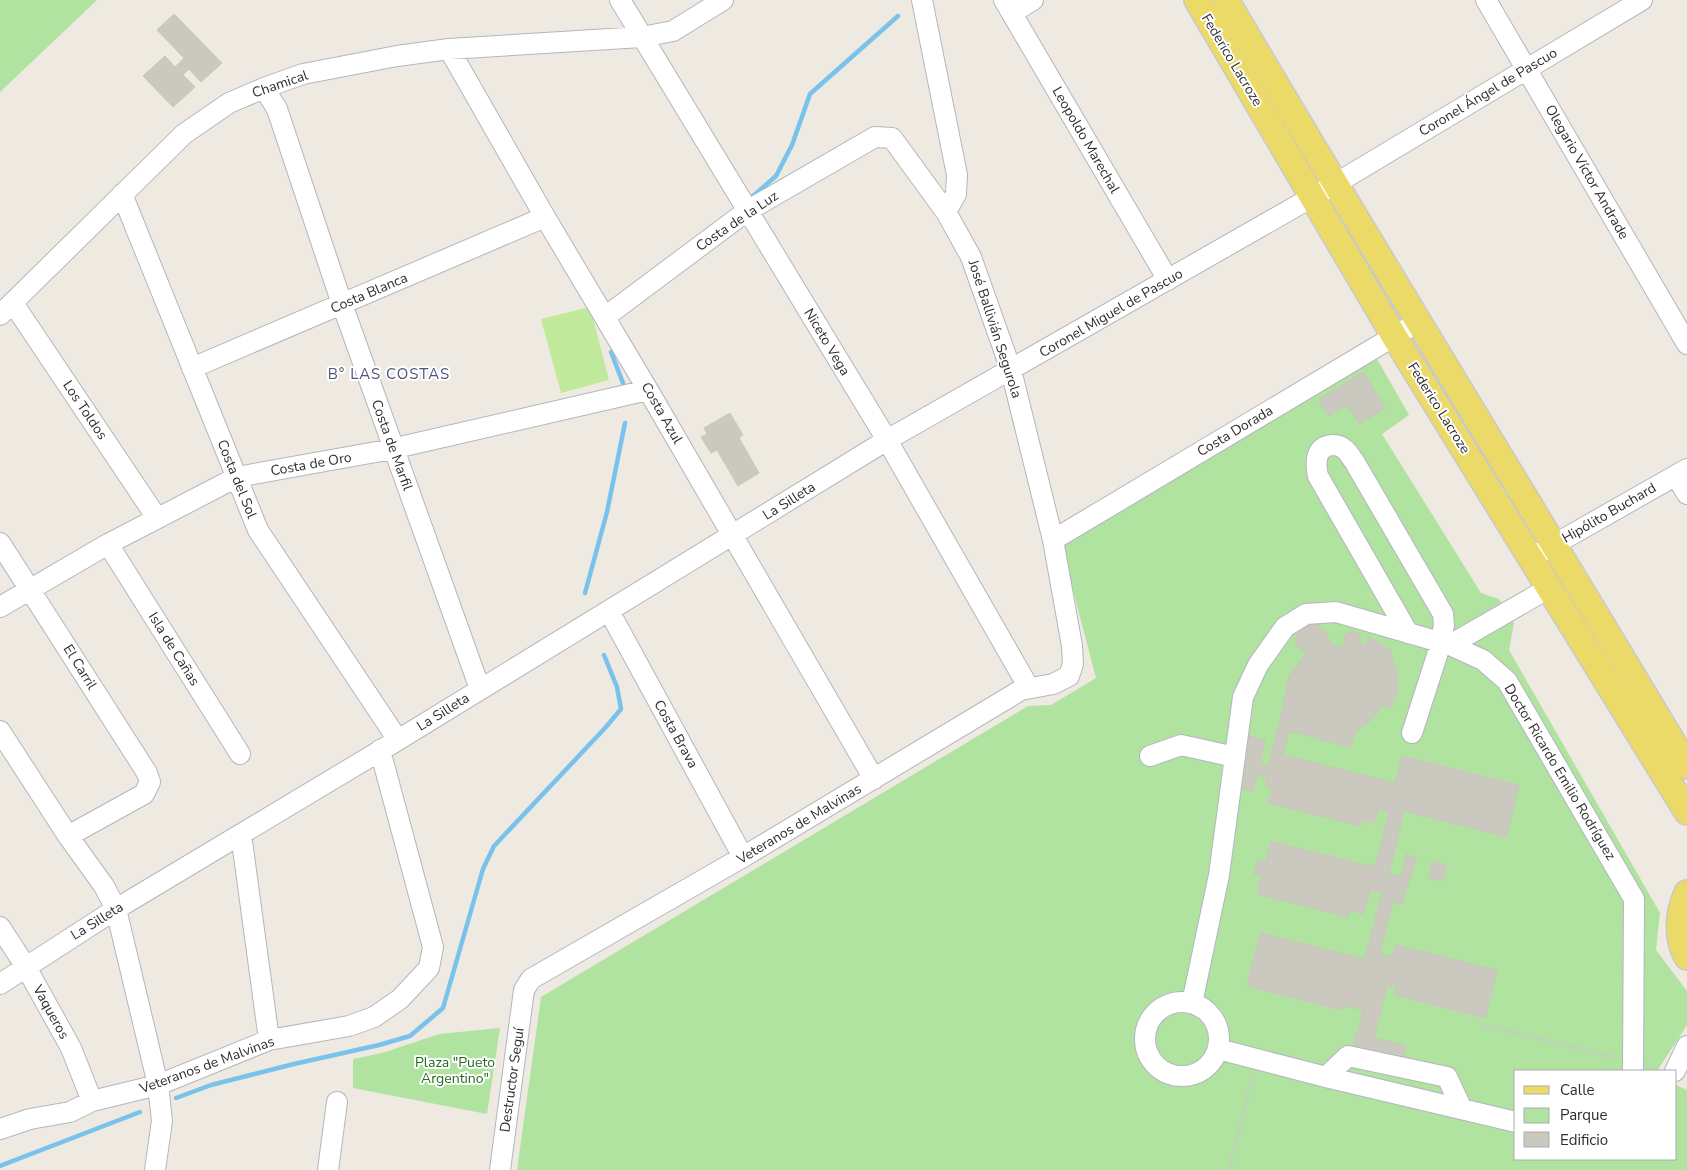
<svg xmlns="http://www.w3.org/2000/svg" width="1687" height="1170" font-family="'Nunito Sans',sans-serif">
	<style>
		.green { fill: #b0e2a0 }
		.pitch { fill: #c1e99c }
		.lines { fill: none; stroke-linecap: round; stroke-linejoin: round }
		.stream { stroke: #79c2eb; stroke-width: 4.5 }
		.building { fill: #cac8bf; stroke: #cac6ba }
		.minor-casing { stroke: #b4b5c0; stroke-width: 22 }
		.major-casing { stroke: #c9c9c9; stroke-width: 28 }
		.path { stroke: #c9c9c9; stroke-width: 2.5; stroke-dasharray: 4 2.5; stroke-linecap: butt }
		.minor { stroke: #fff; stroke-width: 20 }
		.major { stroke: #ecda68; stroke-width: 25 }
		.labels { text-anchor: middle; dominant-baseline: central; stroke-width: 4; stroke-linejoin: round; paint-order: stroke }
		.street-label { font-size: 14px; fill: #2e2e2e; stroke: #fff }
		.park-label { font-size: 14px; fill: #266a1e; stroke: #fff }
		.neighbourhood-label { font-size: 15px; letter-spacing: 1px; fill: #4f527d; stroke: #fff }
	</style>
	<rect width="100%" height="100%" fill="#eeeae1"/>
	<path class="green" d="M0 0H97L0 92Z
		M1376 357 1409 415 1382 434 1481 593 1499 599 1514 623 1509 650 1660 913 1656 950 1687 991V1025L1657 1071H1516V1159H1676V1085L1687 1090V1170H517L541 997 1028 706 1051 705 1096 678 1061 544Z
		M500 1028 487 1114 353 1088V1059L382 1053 439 1034Z"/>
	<path class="pitch" d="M590 307 609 380 561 393 541 319Z"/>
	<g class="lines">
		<path class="stream" d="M753 196 776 176 792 145 810 94 898 16
			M611 352 623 383
			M585 593 607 512 625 423
			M176 1098 211 1085 294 1064 379 1045 410 1036 443 1008 483 869 494 846 606 727 621 709 617 687 604 655
			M0 1166 140 1112"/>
	</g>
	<path class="building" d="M174 14 222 63 201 82 189 69 183 75 195 87 173 107 143 76 165 56 175 67 184 58 157 30Z
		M1363 372 1385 408 1359 424 1347 405 1329 416 1318 400Z
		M730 413 743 435 739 438 759 473 738 486 717 450 711 453 701 437 707 434 704 428Z
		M1315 623 1326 632 1330 643 1337 646 1345 644 1344 636 1352 631 1360 635V644H1366L1368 636 1390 650 1396 669 1398 690 1391 708 1384 705 1368 723 1355 731 1351 747 1289 731 1283 755 1395 783 1402 756 1519 785 1506 837 1404 811 1389 873 1401 876 1407 853 1416 860 1402 904 1393 901 1380 954 1392 957 1396 945 1497 970 1485 1018 1394 995 1396 987 1387 985 1374 1038 1406 1046 1402 1061 1353 1048 1363 1010 1343 1005 1341 1010 1247 986 1260 933 1365 959 1382 893 1370 890 1364 914 1350 910 1348 917 1257 894 1262 876 1254 874 1258 860 1266 862 1271 841 1375 867 1389 812 1378 810 1374 823 1363 820 1361 826 1268 803 1272 787 1265 786 1267 777 1257 775 1253 791 1236 787 1249 736 1265 740 1260 763 1269 766 1282 712 1289 676 1307 652 1301 650 1296 643V634L1303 628Z
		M1432 861 1447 866 1442 881 1428 877Z"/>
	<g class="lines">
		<g class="minor-casing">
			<path id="minor" d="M620 0 887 440 1029 688
				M922 0 957 175 956 194 946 212
				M1004 0 1168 280
				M1486 0 1687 344
				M1012 13 1033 0
				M449 49 545 217 648 390 874 779
				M264 88 277 109 342 304 480 689
				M122 194 258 530 398 740
				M13 303 157 518
				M0 315 184 134 229 103 264 88 303 74 397 56 449 49 642 37 673 31 723 0
				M192 368 545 217
				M1676 476 1687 494
				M1053 540 1418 322
				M0 543 147 773 150 782 144 794 68 836
				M108 544 240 754
				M1541 552 1687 469
				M0 607 108 544 237 477 387 450 648 390
				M609 611 743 857
				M1408 633 1318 476C1315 463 1315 446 1333 445 1336 445 1341 446 1344 449 1348 451 1351 458 1354 461L1443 614 1444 625 1441 643 1412 733
				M1450 645 1549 588
				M0 731 68 836 104 886 116 909 158 1085 162 1121 155 1170
				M1150 756 1181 745 1235 757
				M241 834 269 1040
				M0 927 26 967 71 1048 92 1101
				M0 984 116 909 398 740 887 440 1335 184 1642 0
				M1145 1039a37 37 0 1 1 74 0a37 37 0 1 1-74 0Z
				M1192 1003 1219 875 1243 697 1258 665 1285 627 1306 614 1336 612 1450 645 1483 660 1507 681 1634 899 1633 1071
				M1218 1049 1326 1077 1516 1122
				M1675 1071 1687 1046
				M1326 1077 1348 1056 1447 1077 1462 1109
				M0 1129 30 1119 70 1112 92 1101 158 1085 269 1040 349 1026 374 1017 400 999 429 968 433 947 380 750
				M328 1170 337 1102
				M500 1170 524 990 531 979 743 857 1021 690 1053 684 1069 676 1073 664 1072 646 1053 540 1011 370 971 257 946 212 892 138 875 137 747 211 605 317"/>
		</g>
		<g class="major-casing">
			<path id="major" d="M1197 0 1394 336 1687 812
				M1226 0C1377 257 1534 510 1687 766
				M1687 893C1678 912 1676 938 1687 957"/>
		</g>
		<path class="path" d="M1484 1025 1617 1058
			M1229 1170 1253 1075"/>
		<use href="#minor" class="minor"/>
		<use href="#major" class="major"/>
	</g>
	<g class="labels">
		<g class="street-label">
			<text transform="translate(1232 60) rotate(59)">Federico Lacroze</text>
			<text transform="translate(280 84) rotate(-19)">Chamical</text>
			<text transform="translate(1488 92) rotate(-31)">Coronel Ángel de Pascuo</text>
			<text transform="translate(1086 140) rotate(60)">Leopoldo Marechal</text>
			<text transform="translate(1587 172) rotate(60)">Olegario Víctor Andrade</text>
			<text transform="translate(737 221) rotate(-34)">Costa de la Luz</text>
			<text transform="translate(369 293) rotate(-23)">Costa Blanca</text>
			<text transform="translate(1111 313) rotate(-30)">Coronel Miguel de Pascuo</text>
			<text transform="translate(995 329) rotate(72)">José Ballivián Segurola</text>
			<text transform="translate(827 342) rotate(59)">Niceto Vega</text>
			<text transform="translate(1439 408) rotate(58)">Federico Lacroze</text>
			<text transform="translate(85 410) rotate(56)">Los Toldos</text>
			<text transform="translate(662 413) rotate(60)">Costa Azul</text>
			<text transform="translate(1235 431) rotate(-31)">Costa Dorada</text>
			<text transform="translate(392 445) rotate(70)">Costa de Marfil</text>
			<text transform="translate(311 464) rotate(-10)">Costa de Oro</text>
			<text transform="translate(237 479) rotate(68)">Costa del Sol</text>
			<text transform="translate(789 501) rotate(-32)">La Silleta</text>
			<text transform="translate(1609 513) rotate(-30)">Hipólito Buchard</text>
			<text transform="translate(174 649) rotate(58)">Isla de Cañas</text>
			<text transform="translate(80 667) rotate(58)">El Carril</text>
			<text transform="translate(443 712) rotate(-32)">La Silleta</text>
			<text transform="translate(676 734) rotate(61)">Costa Brava</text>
			<text transform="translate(1560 772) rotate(59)">Doctor Ricardo Emilio Rodríguez</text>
			<text transform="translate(799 824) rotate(-31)">Veteranos de Malvinas</text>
			<text transform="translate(97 921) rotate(-32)">La Silleta</text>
			<text transform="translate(51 1012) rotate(61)">Vaqueros</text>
			<text transform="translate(207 1065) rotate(-20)">Veteranos de Malvinas</text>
			<text transform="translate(512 1080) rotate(-82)">Destructor Seguí</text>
		</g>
		<g class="park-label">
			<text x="455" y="1062">Plaza "Pueto<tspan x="455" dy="16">Argentino"</tspan></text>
		</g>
		<g class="neighbourhood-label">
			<text x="389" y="374">B° LAS COSTAS</text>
		</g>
	</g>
	<rect x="1514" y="1070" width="162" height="90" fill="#ffffff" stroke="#ababab"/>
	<rect x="1524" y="1086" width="25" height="8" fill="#ecda68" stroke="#ababab"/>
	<text x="1560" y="1095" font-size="15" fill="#2e2e2e">Calle</text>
	<rect x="1524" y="1108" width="25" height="15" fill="#b0e2a0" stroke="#ababab"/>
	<text x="1560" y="1120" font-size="15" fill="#2e2e2e">Parque</text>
	<rect x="1524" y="1132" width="25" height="15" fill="#cac8bf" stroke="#ababab"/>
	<text x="1560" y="1145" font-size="15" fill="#2e2e2e">Edificio</text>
</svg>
